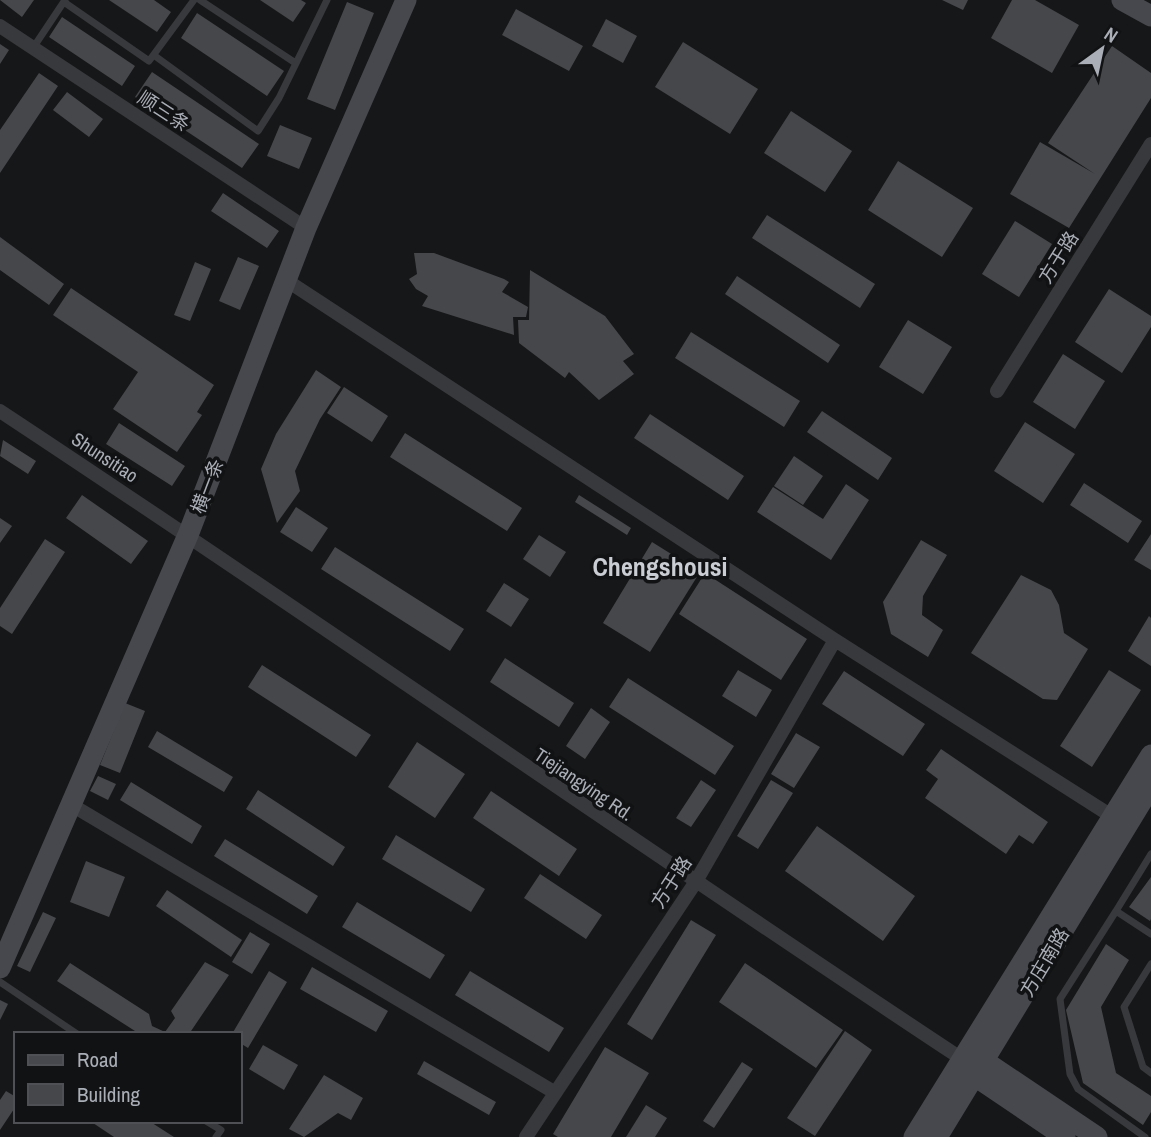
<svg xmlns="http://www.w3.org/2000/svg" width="1151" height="1137" font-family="'Archivo Narrow','Noto Sans SC',sans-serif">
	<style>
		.building { fill: #46474b }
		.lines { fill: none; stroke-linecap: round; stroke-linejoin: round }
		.lane { stroke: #38393d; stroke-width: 7 }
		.street { stroke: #38393d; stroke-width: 14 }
		.secondary { stroke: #46484d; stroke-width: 21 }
		.labels { text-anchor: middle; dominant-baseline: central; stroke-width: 7; stroke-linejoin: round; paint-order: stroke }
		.street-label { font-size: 19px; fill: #aaaeb7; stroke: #111213 }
		.district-label { font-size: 26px; font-weight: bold; fill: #cacdd3; stroke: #111213 }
	</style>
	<rect width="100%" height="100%" fill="#161718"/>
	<path class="building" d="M0 0H34L22 17Z
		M109 0H154L171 12 157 32Z
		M260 0H301L306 3 293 22Z
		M942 0H968L963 10Z
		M1012 0H1035L1079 25 1052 73 991 38Z
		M347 2 374 13 335 110 307 99Z
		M516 9 583 46 569 71 502 35Z
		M197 13 284 71 267 96 181 38Z
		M62 17 135 66 122 86 49 37Z
		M606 19 637 36 623 63 592 46Z
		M683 42 758 89 730 134 655 87Z
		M0 44 9 50 0 64Z
		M1112 46 1151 73V98L1069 228 1010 194 1040 142 1095 174 1048 143Z
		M152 72 259 144 242 168 135 97Z
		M39 73 58 86 0 173V130Z
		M67 92 103 119 89 137 53 110Z
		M791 111 852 151 825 192 764 153Z
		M280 125 312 138 299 169 267 156Z
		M898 161 973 208 942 257 868 210Z
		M223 193 279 231 267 248 211 211Z
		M767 215 875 284 860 308 752 238Z
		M1015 221 1052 244 1019 297 982 274Z
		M0 237 64 284 49 305 0 270Z
		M414 253H434L504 279 509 282 502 292 528 307 526 317H513L514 335 422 306 428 296 416 289 409 279 417 274Z
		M238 257 259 266 240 310 219 301Z
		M195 262 211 269 190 321 174 315Z
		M530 270 605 316 634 354 623 361 634 374 599 400 569 372 565 378 519 343 518 320H529Z
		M737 276 840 345 828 363 725 294Z
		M71 288 214 385 197 412 202 415 177 452 113 409 138 372 53 315Z
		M1109 289 1151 316V327L1122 373 1075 342Z
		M908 320 952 347 923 394 879 367Z
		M691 332 800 401 784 427 675 358Z
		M1063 354 1105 381 1075 429 1033 402Z
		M316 370 341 387 320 419 295 471 300 491 277 523 261 469 276 434Z
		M344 387 388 416 372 442 327 413Z
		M822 411 892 458 878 480 807 432Z
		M650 414 744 476 728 500 634 438Z
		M1025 422 1075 454 1043 503 994 471Z
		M119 423 185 466 172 486 106 444Z
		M405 433 522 508 507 531 390 457Z
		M3 440 36 461 28 474 0 456Z
		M794 456 823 476 803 505 774 486Z
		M1084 483 1142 521 1128 543 1070 505Z
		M846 484 869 500 831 560 757 512 773 487 823 519Z
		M82 495 148 541 131 564 66 518Z
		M579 495 631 528 627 535 575 502Z
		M296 507 328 528 312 552 280 532Z
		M0 518 12 526 0 543Z
		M1151 534V570L1134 560Z
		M539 535 566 552 550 577 523 559Z
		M45 539 65 552 12 634 0 626V608Z
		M921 540 947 555 923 596 922 615 943 630 928 657 891 634 883 602Z
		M652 542 700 572 650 652 603 623Z
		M335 547 464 629 450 651 321 569Z
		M705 573 807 639 781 680 679 614Z
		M1021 575 1051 590 1059 605 1064 633 1088 649 1057 700 1043 699 971 653Z
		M504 583 529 599 511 627 486 611Z
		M1149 616 1151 618V666L1128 651Z
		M505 658 574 703 559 727 490 682Z
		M262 665 371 735 356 757 248 687Z
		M738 670 772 690 756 717 722 696Z
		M1109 670 1141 690 1092 767 1060 746Z
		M844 671 925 724 903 756 822 704Z
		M628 678 734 746 715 775 609 707Z
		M125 703 145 711 120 773 100 765Z
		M591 708 610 722 585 759 566 746Z
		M157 731 233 777 224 792 148 747Z
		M796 733 820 747 794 788 771 774Z
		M417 742 465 774 435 818 388 787Z
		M941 749 1048 822 1033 844 1019 835 1006 854 925 798 938 779 926 770Z
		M98 776 116 784 108 800 90 791Z
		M701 780 716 790 691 827 676 818Z
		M771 780 793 793 758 849 737 836Z
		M131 782 202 826 192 844 120 800Z
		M258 790 345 847 333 866 246 809Z
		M491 791 577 849 559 876 473 818Z
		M817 826 915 896 883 941 785 871Z
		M396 835 485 889 471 912 382 859Z
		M225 839 318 896 307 914 214 856Z
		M86 861 125 877 109 917 70 902Z
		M540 874 602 915 586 939 524 898Z
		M1151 877V919L1150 921 1129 907Z
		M167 890 242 940 231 957 156 906Z
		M357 902 445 955 430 979 342 927Z
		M43 912 56 918 30 972 17 966Z
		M691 920 716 935 652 1040 627 1024Z
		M250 932 270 944 252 974 232 962Z
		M1106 944 1129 960 1101 1007 1116 1073 1151 1096V1112L1143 1125 1083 1083 1066 1010Z
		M205 962 229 975 189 1034H134L135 1031 57 981 70 963 149 1014 152 1026 165 1032 175 1018 171 1011Z
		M745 963 843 1030 816 1068 719 1002Z
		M312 967 388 1011 376 1032 300 989Z
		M269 971 287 982 248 1048 240 1043V1034H232Z
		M470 971 564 1028 549 1052 455 995Z
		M0 1000 8 1004 0 1020Z
		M845 1031 872 1050 815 1136 787 1118Z
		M263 1045 298 1065 284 1090 249 1069Z
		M605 1047 649 1073 611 1137H558L553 1134Z
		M424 1061 496 1102 489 1115 417 1074Z
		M742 1062 753 1069 714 1128 703 1121Z
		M324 1075 363 1098 351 1120 338 1113 304 1137 289 1129Z
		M6 1091 16 1097V1106L0 1130V1100Z
		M646 1105 667 1118 655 1137H626Z
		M90 1121H149L174 1137H114Z"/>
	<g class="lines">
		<path class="lane" d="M200 0 294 62
			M64 2 149 61 194 0
			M33 48 65 0
			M155 56 258 131 279 98 327 0
			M1116 911 1151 854
			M1151 964 1124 1007 1143 1067 1151 1073
			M0 982 77 1034
			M206 1121 221 1130 216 1137
			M1145 1137 1078 1089 1070 1074 1060 999 1116 911 1151 934"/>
		<path class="street" d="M0 26 306 228
			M286 280 835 640 1113 817
			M997 391 1151 144
			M0 411C323 624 639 846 962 1059L970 1060
			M70 804 554 1092
			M526 1137 695 883 835 640"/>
		<path class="secondary" d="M1122 0 1151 16
			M0 968 188 535 306 228 406 0
			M984 1061 1097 1137
			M967 1066 975 1076 1065 1137
			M914 1137 1151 755
			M937 1137 1151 786"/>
	</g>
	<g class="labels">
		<g class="street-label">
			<text transform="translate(164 111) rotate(33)">顺三条</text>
			<text transform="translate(1058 257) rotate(-58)">方于路</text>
			<text transform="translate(105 457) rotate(33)">Shunsitiao</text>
			<text transform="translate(207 486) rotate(-69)">横一条</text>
			<text transform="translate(584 784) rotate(34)">Tiejiangying Rd.</text>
			<text transform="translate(671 882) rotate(-57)">方于路</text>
			<text transform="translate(1044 962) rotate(-59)">方庄南路</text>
		</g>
		<g class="district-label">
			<text x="660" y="566">Chengshousi</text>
		</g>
	</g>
	<rect x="14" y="1032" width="228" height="91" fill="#111213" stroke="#4e5055" stroke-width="2"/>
	<rect x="28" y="1055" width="35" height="10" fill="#46484d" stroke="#4e5055" stroke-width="2"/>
	<text x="77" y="1067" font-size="21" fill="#aaaeb7">Road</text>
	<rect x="28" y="1084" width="35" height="21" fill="#46474b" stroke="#4e5055" stroke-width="2"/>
	<text x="77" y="1102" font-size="21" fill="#aaaeb7">Building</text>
	<g transform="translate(1102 49) rotate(33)" stroke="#111213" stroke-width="5" paint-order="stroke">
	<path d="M0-5L12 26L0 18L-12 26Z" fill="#aaaeb7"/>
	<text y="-10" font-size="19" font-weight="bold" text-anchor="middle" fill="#aaaeb7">N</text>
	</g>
</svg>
